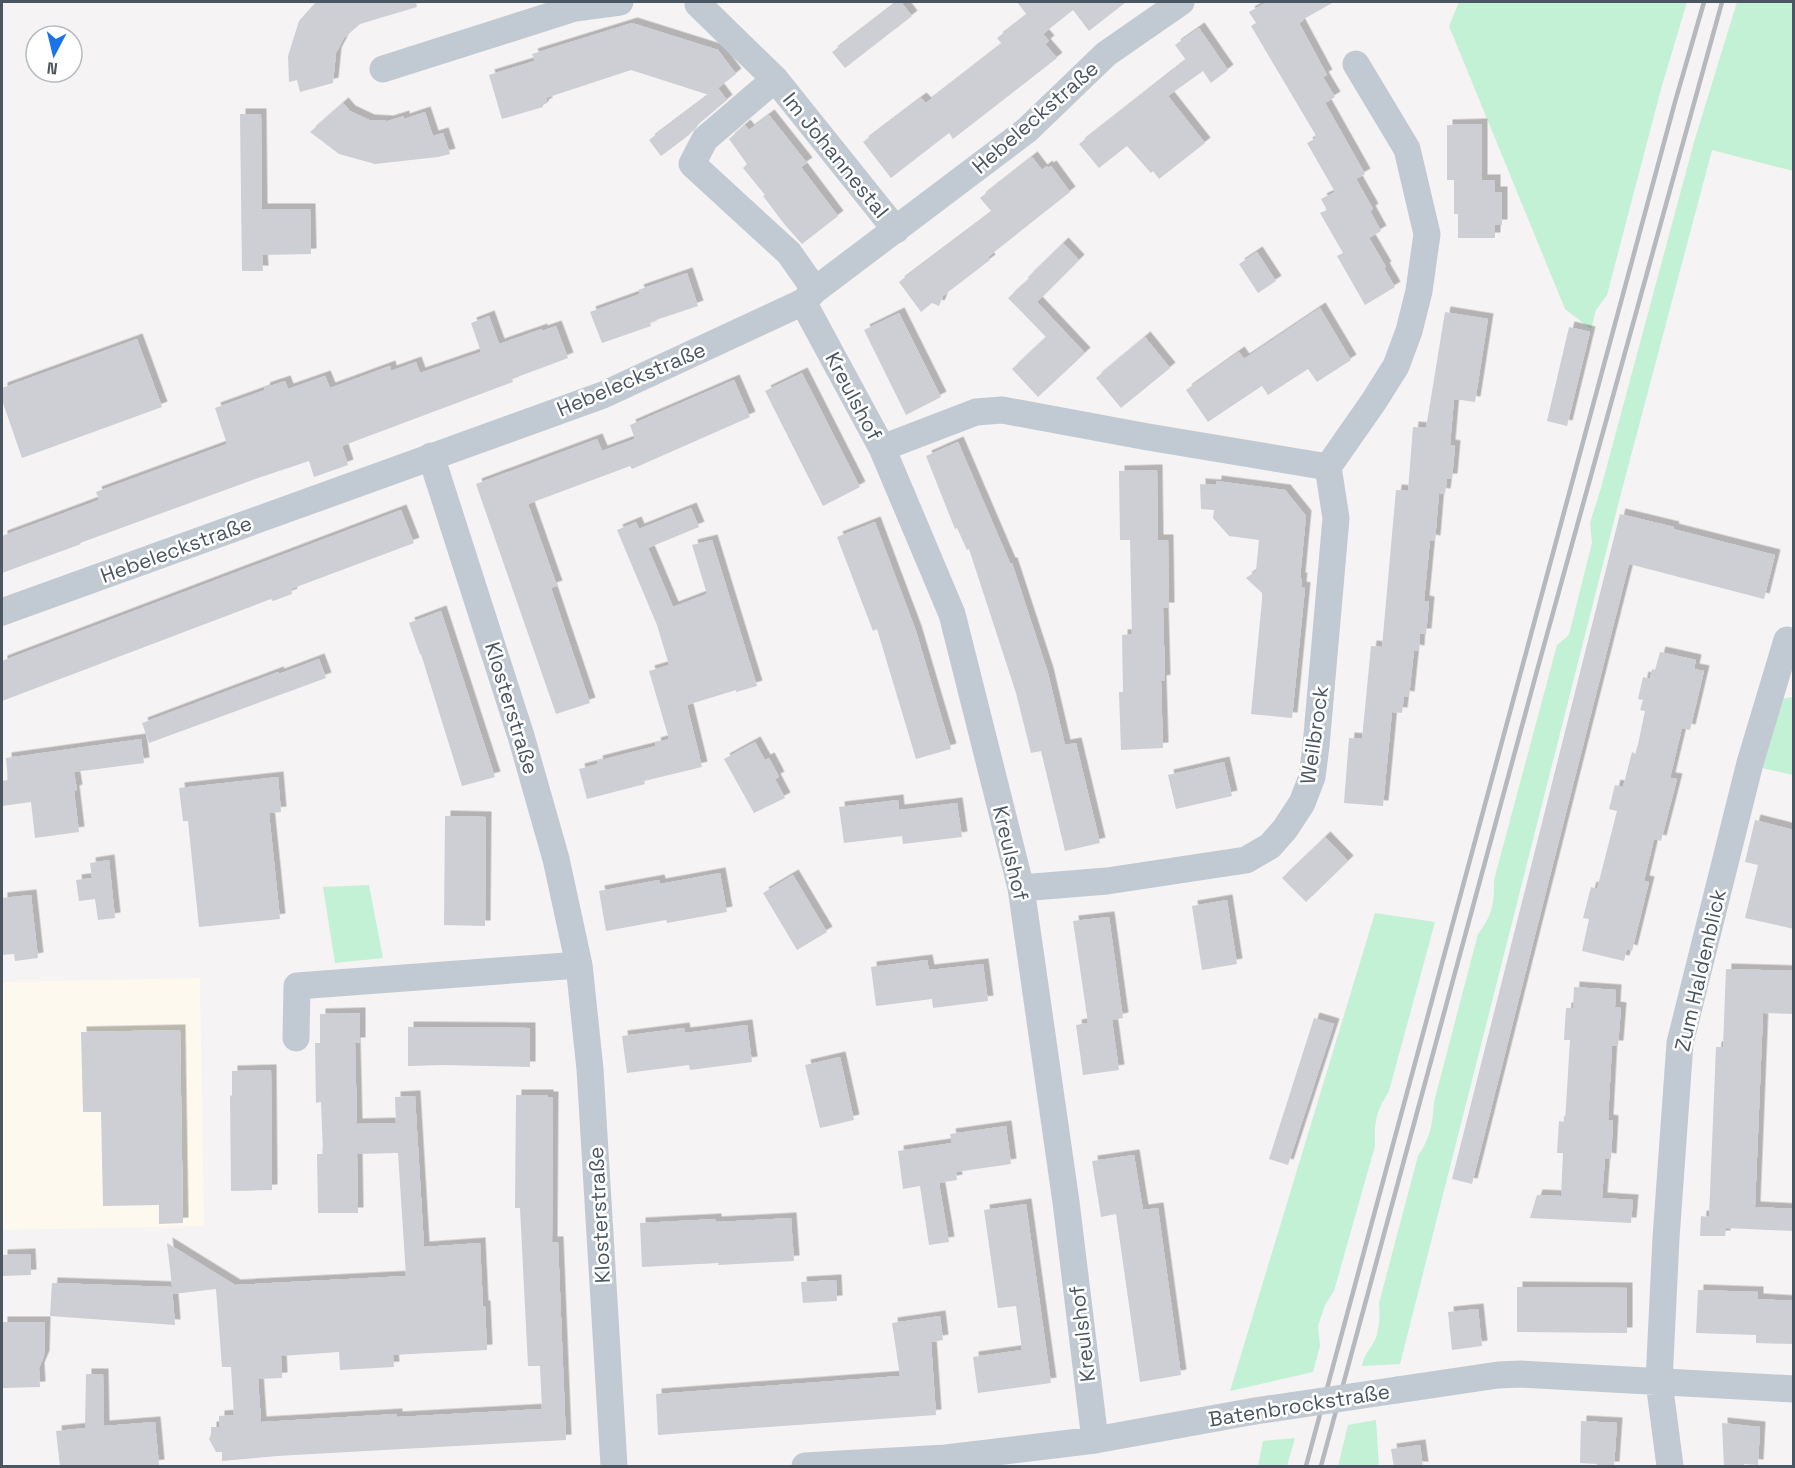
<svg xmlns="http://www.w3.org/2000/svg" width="1795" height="1468" font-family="'Space Grotesk',sans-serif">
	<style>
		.commercial { fill: #fdf9ef }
		.green { fill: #c3f1d5 }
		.building { fill: #cdcfd5; filter: url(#shadow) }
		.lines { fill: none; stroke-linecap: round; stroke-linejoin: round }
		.minor { stroke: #c1cad2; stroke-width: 27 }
		.rail { stroke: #b5b8bd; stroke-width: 4.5 }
		.minor-bridge { stroke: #c1cad2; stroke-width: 27 }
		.labels { text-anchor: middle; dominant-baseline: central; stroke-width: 5; stroke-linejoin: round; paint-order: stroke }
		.street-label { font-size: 21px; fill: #4a5661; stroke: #fff }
	</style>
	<defs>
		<filter id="shadow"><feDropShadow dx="5.5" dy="-5.5" stdDeviation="0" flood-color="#0004"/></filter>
	</defs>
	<rect width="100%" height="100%" fill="#f5f3f3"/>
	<path class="commercial" d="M200 978 204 1226 2 1230V982Z"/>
	<path class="green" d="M1459 2H1687L1661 89 1607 295 1596 310 1591 329 1565 309 1449 26Z
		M1737 2H1793V171L1712 150 1619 501 1400 1364 1362 1366C1364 1354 1370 1350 1375 1340 1380 1327 1380 1316 1379 1303L1418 1156C1430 1139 1433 1122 1434 1102L1478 934C1493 914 1494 905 1494 880L1557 645 1569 635 1592 543 1590 523 1601 488 1694 142Z
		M1793 697V775L1762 768 1780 699Z
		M369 885 383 958 335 963 323 887Z
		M1375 913 1435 922 1389 1091C1376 1112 1374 1121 1375 1146L1334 1291 1325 1305 1318 1326 1320 1346 1313 1372 1230 1391Z
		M1376 1420 1379 1466H1338L1348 1425Z
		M1295 1438 1287 1466H1258L1263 1441Z"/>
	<path class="building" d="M316 2H416L417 7 360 24 344 38 336 53 333 83 300 92 297 80 289 82 288 56 299 21Z
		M897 2H901L912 16 845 68 832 52Z
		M1017 2H1126L1089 31 1073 10 1043 34 1049 41 1045 44 1057 58 953 139 949 133 891 178 863 142 921 98 926 103 1002 44 997 38 1027 15Z
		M1267 2H1334L1302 20 1303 21 1299 23 1327 75 1323 77 1335 97 1325 103 1365 174 1356 179 1373 209 1370 211 1381 231 1369 238 1386 267 1384 268 1395 287 1365 305 1337 256 1343 253 1320 213 1327 210 1321 199 1335 192 1307 143 1316 138 1315 134 1251 26 1256 23 1249 12Z
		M632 23 718 50 736 74 709 95 631 70 546 98 547 103 543 105V107L502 119 489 75 535 61 532 54Z
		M1199 28 1228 70 1211 83 1203 71 1168 96 1205 143 1159 179 1153 171 1151 173 1127 146 1099 168 1079 144 1186 60 1175 45Z
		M718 88 727 100 695 127 689 135 661 156 649 140Z
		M343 103 350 111 369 120 388 121 404 116V119L425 112 433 136 443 133 450 154 438 157 375 164 339 154 310 132Z
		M240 114H261L262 209H310L311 254 262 255 263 271H242Z
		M769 115 807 163 801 167 838 216 802 244 785 225 763 196 765 195 743 168 747 164 729 139 745 125 749 130Z
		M1482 124V180H1495V192H1502V225H1495V238H1458V214H1454V180H1447V125Z
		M1032 157 1042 170 1047 166 1048 168 1051 166 1070 192 988 257 990 260 943 296 939 306 932 303 921 312 899 282 992 212 980 198Z
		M1063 243 1079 260 1037 302 1085 353 1038 397 1012 369 1046 337 1008 298 1029 279 1028 277Z
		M1257 252 1276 281 1258 293 1239 264Z
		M687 273 698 306 650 322 651 326 602 343 590 312 640 294 638 290Z
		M1320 308 1351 360 1317 382 1308 369 1268 395 1262 386 1208 422 1186 390 1239 352 1244 359Z
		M1445 312 1488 319 1475 402 1454 399 1450 445 1455 446 1452 479H1447L1445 494 1439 493 1435 541 1430 540 1424 601 1429 602 1426 634H1420L1419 651 1414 650 1409 697 1404 696 1402 713 1392 712 1383 806 1344 803 1349 738 1362 739 1371 646 1382 647 1396 490 1408 491 1413 427 1426 428Z
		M899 313 941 397 906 415 864 330Z
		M489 316 499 344 542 329V331L556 326 568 358 512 379 513 382 342 446 348 465 314 477 309 461 261 477 80 543 81 544 2 573V536L99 500 96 492 227 444 215 408 265 390 264 388 285 381 288 389 325 376 330 388 390 366 391 371 416 362 420 373 481 352 471 323Z
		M1569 327 1590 332 1567 426 1547 421Z
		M1145 337 1170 368 1121 408 1096 378Z
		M137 339 162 407 22 458 2 400V388Z
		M802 373 860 487 823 506 765 391Z
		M734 380 750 417 632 469 630 466 528 504 557 586 551 588 590 703 556 714 476 484 597 439 602 451 635 439 630 425Z
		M958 442 1010 563H1012L1048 673 1065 745 1076 743 1100 843 1065 851 1041 751 1031 753 1016 693 969 549 967 550 957 528 955 529 926 456Z
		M1157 470 1158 540H1168L1169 608H1163L1165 680 1161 681 1163 748 1121 750 1119 692H1123L1122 635 1132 634 1130 540H1120L1119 471Z
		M1216 481 1285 490 1306 516 1300 578H1302L1301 587 1305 588 1292 718 1251 714 1262 600V593L1246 578 1256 571 1259 540 1229 536 1213 518 1214 510 1201 509 1200 484 1216 485Z
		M691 508 699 527 648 548 673 607 707 594 692 545 712 540 757 686 736 692V690L687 705 702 767 644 781 645 784 587 799 579 769 598 764 597 761 656 746 655 743 669 739 649 671 669 665 657 625 617 530 636 522 639 529Z
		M401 510 414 543 291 589 292 594 273 601 271 599 2 701V661Z
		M1620 514 1674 527 1673 529 1775 555 1764 599 1629 564 1472 1184 1452 1179Z
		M875 522 916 631 951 749 916 759 877 629 873 631 837 537Z
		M441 611 495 777 462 786 421 654H420L409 623Z
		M1660 652 1696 660 1694 669 1704 671 1690 730 1682 728 1670 778 1677 779 1661 841 1654 839 1644 881 1649 882 1632 951 1627 949 1624 961 1582 951 1589 919 1583 918 1591 887 1597 889 1617 811 1609 809 1615 785 1623 787 1632 752 1636 754 1645 711 1640 710 1643 700 1638 699 1643 677 1650 679 1652 669 1655 670Z
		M319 659 326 678 149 743 142 723 278 672 279 674Z
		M141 739 144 763 74 772 77 790 74 791 79 832 35 838 31 802 2 806V781L8 780 6 758Z
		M755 742 765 760 769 758 779 777 775 779 785 798 754 813 724 759Z
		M1224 762 1232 796 1176 809 1168 775Z
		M278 777 281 812 269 813 280 919 199 927 188 821H183L179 788Z
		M898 800 899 810 957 803 962 837 903 844 902 836 844 843 839 807Z
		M445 816 486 817 485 926 444 925Z
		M1755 820 1794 830V929L1745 918 1758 865 1745 862Z
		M1325 837 1348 861 1306 902 1282 878Z
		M109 860 115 918 98 920 95 899 79 901 76 880 92 878 90 863Z
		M720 873 727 912 667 923 666 920 606 931 599 891 659 880 660 884Z
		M793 875 827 932 797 950 763 893Z
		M31 895 38 958 15 961 14 954 2 955V898Z
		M1227 900 1237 964 1202 970 1192 906Z
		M1109 917 1123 1018 1112 1020 1119 1070 1083 1075 1076 1025 1088 1023 1073 921Z
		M927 960 929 970 983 964 988 1001 933 1008 932 999 876 1006 871 967Z
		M1726 969 1794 971V1014L1763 1013 1755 1207 1794 1209V1231L1726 1228 1725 1236H1700L1701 1216 1709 1217 1716 1047H1723Z
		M1574 987 1616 990 1615 1007 1621 1008 1618 1046H1612L1608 1120 1613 1121 1611 1159 1605 1158 1602 1198 1633 1200 1631 1223 1530 1218 1537 1195 1561 1196 1563 1153H1557L1559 1121 1565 1122 1570 1040H1564L1566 1008H1573Z
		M360 1013V1043H355L357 1124 396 1123 395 1097 415 1096 424 1247 480 1243 483 1306H485L487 1350 393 1355 394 1367 340 1370 339 1352 281 1356 282 1378 258 1379 261 1422 397 1414V1417L542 1409 540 1366H528L520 1208H515L516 1095H548V1097H553L552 1242H558L566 1440 277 1456 222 1461V1452H216L209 1439 211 1434V1427H219V1416L234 1415 231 1367H222L216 1289 173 1294 167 1243 235 1285 406 1276 398 1153 357 1154 358 1213H318L317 1154H323L321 1102 316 1103 315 1043H320V1014Z
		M1314 1018 1334 1024 1288 1165 1269 1159Z
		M747 1025 752 1062 690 1070 689 1065 627 1073 622 1036 684 1028 685 1033Z
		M408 1027 530 1028V1067L443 1065 408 1066Z
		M180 1030 183 1223 159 1224V1205L103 1206 101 1112H83L81 1032Z
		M840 1057 854 1120 820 1128 805 1065Z
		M271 1070 272 1190 231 1191 230 1095 232 1096V1071Z
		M1006 1126 1011 1164 956 1172 957 1180 939 1183 949 1242 929 1245 920 1186 903 1189 898 1151 952 1143 950 1134Z
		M1134 1155 1143 1210 1158 1208 1181 1375 1140 1382 1116 1214 1101 1217 1092 1161Z
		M1026 1204 1051 1383 978 1393 973 1357 1022 1350 1016 1306 998 1308 984 1210Z
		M791 1218 794 1261 718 1265 719 1263 642 1267 640 1223 716 1219V1222Z
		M30 1254 31 1275 2 1276V1255Z
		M836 1280 837 1301 803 1303 801 1282Z
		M52 1283 172 1287 175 1325 50 1316Z
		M1517 1287 1627 1288V1333L1517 1332Z
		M1698 1290 1758 1292V1299L1794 1301V1344L1756 1343V1335L1696 1333Z
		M1478 1309 1482 1346 1452 1350 1448 1312Z
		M940 1316 943 1340 931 1342 936 1415 658 1435 656 1394 900 1376 892 1323Z
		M2 1322H45L44 1356 39 1368 40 1387 2 1388Z
		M86 1374H103L104 1426 155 1422 159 1465 138 1467H60L56 1431 85 1428Z
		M1581 1421 1617 1423 1614 1467H1597V1464L1580 1463Z
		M1722 1423 1760 1427 1758 1465 1744 1464V1467H1724Z
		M1420 1445 1423 1467H1394L1391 1449Z"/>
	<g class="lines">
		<path class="minor" d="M698 2V4L775 79 896 230
			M383 69 575 8 620 2
			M775 79 705 139 692 164 789 253 815 290
			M803 302 882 448 952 614 1021 888 1066 1202 1095 1440
			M882 448 976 412 1002 410 1148 437 1328 467 1336 518 1316 746 1312 777 1302 803 1285 829 1270 846 1246 860 1107 881 1021 888
			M431 456 521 736 556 859 579 965 590 1069 614 1466
			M1328 467 1374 401 1396 366 1409 331 1419 291 1427 234 1407 149 1356 64
			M2 612 603 395 803 302 815 290 1027 130 1106 54 1181 2
			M296 1038 297 986 579 965
			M1397 1390 1498 1375 1521 1374 1794 1389
			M805 1466 946 1458 1095 1440 1255 1411
			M1670 1466 1659 1382 1666 1238 1680 1043 1750 763 1787 640"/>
		<path class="rail" d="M1306 1466 1675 102 1704 2
			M1321 1466 1538 667 1722 2"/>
		<path class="minor-bridge" d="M1255 1411 1397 1390"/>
	</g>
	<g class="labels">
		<g class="street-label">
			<text transform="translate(1035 117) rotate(-41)">Hebeleckstraße</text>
			<text transform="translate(836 155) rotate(51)">Im Johannestal</text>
			<text transform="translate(631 379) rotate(-23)">Hebeleckstraße</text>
			<text transform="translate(854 396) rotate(62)">Kreulshof</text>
			<text transform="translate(176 549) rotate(-20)">Hebeleckstraße</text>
			<text transform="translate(512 708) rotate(73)">Klosterstraße</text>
			<text transform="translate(1314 735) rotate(-82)">Weilbrock</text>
			<text transform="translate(1011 853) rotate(77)">Kreulshof</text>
			<text transform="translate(1700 970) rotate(-77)">Zum Haldenblick</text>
			<text transform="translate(599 1215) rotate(-93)">Klosterstraße</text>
			<text transform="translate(1082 1334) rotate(-97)">Kreulshof</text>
			<text transform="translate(1299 1405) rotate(-9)">Batenbrockstraße</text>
		</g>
	</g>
	<rect width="1795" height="1468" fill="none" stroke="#4a5661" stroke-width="6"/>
	<g transform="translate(54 54) rotate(187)"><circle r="28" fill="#ffffff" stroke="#b7bbc0" stroke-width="1.5"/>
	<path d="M0-4.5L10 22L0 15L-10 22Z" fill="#1a73e8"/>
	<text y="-9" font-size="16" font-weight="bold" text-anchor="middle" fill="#4a5661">N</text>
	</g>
</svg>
